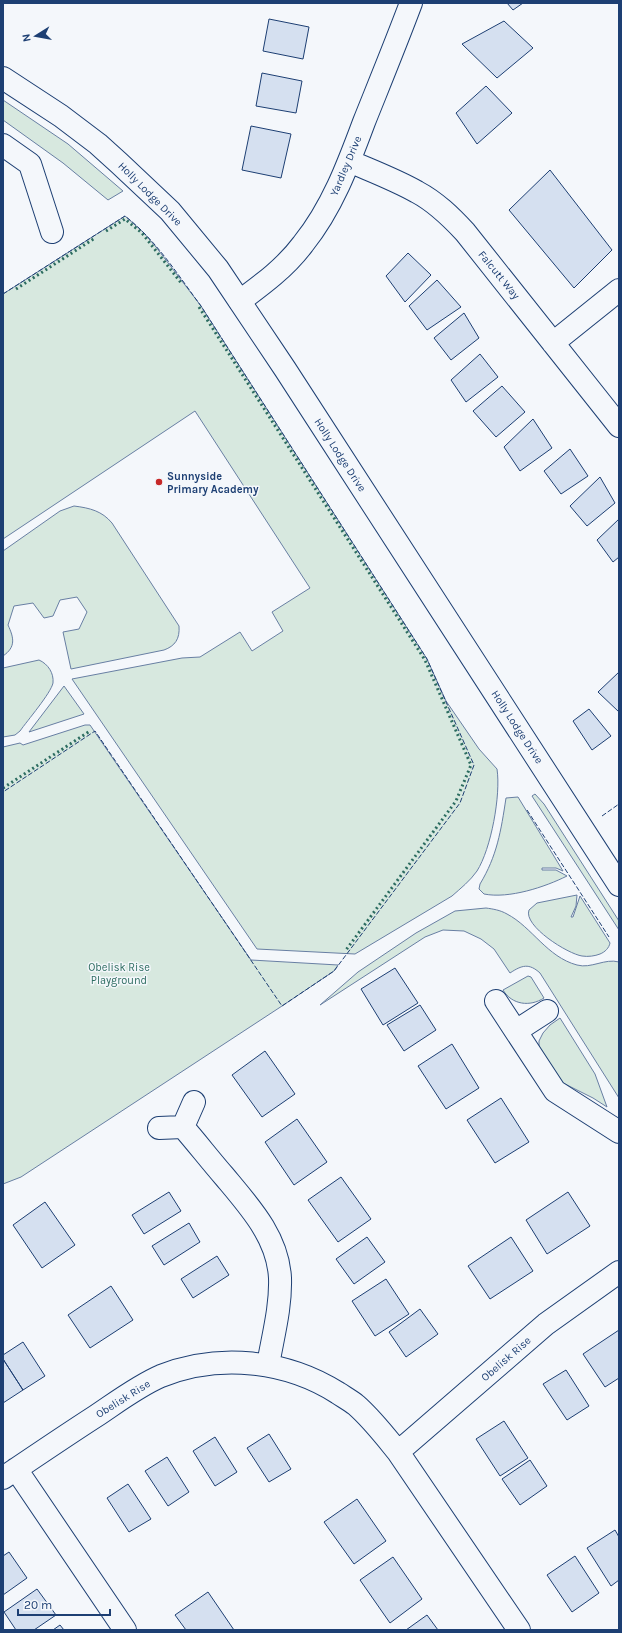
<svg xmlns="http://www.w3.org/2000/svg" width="622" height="1633" font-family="Karla,sans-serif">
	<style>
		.green { fill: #d7e8df; stroke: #687fa3 }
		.building { fill: #d5e0f0; stroke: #1d3f73 }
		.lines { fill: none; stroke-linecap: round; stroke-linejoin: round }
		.minor-casing { stroke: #1d3f73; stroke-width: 24 }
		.major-casing { stroke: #1d3f73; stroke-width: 24 }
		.minor { stroke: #f4f7fb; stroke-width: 22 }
		.major { stroke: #f4f7fb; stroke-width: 22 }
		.hedge { stroke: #2c6c60; stroke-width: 3; stroke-dasharray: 2 3; stroke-linecap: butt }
		.fence { stroke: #1d3f73; stroke-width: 1; stroke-dasharray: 5 2; stroke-linecap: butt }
		.poi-dot { fill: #c62828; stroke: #f4f7fb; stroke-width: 1.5 }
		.labels { text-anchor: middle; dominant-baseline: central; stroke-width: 3; stroke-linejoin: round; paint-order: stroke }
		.street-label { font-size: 11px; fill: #1d3f73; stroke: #f4f7fb }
		.poi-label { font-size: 11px; font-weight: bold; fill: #1d3f73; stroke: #f4f7fb; text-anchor: start }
		.park-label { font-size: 11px; fill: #2c6c60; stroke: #f4f7fb }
	</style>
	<rect width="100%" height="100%" fill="#f4f7fb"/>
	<path class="green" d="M3 100 68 144 123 191 108 200 63 163 3 120Z
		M125 216 143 232 156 247 201 306 427 659 446 701 479 749 497 769C501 795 491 849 477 871 470 881 461 888 452 896L355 954 257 949 72 679 182 658 200 657 240 632 252 651 283 631 272 612 310 588 195 411 3 539V294Z
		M74 506C90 508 102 511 112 523L179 626C180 639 175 646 164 650L71 669 63 632 79 629 87 612 77 597 60 600 53 616 44 618 33 603 14 606 8 625C14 638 16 647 3 656V551L60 511Z
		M39 660C48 664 54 673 53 683 51 693 27 721 20 731L15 735 3 737V668Z
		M64 686 84 714 29 732Z
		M85 725H90L251 960 338 965 334 971 282 1006 21 1177 3 1184V747L20 743 23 745Z
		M535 794 544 804 619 921V930L532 796Z
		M518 797 563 871 556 868H542V870H556L567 876C545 887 509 899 484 894L479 889 480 884C497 856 501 831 506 798Z
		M577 895 576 906 571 917H573L580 896 610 943C609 948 605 952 600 954 595 956 588 957 582 956 568 954 523 926 529 910L537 903Z
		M486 908C493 909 500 910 507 914 532 927 547 957 577 965 591 969 605 958 619 962V1098L540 973C529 963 522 965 510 973L494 949 481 939 464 931 443 930 425 937 320 1005 358 972 416 933 455 911Z
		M528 976 531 977 544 998C530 1007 512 1005 503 990Z
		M560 1018 595 1074 607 1107 593 1098 559 1081 539 1051V1041L543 1033 550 1025Z"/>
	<path class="building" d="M507 3H523L513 10Z
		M269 19 309 27 303 59 263 51Z
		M504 21 533 48 497 78 462 44Z
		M262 73 302 81 296 113 256 106Z
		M486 86 512 113 477 144 456 113Z
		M251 126 291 134 281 178 242 170Z
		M550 170 612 250 574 288 509 210Z
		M408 253 431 275 405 302 386 276Z
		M437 280 461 307 427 330 409 306Z
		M464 313 479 338 451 360 434 338Z
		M480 354 498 377 466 402 451 380Z
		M502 386 525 412 496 437 473 411Z
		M533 419 552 448 520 471 504 447Z
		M570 449 588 476 561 494 544 471Z
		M600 477 615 503 587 526 570 506Z
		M619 519V557L613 562 597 540Z
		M619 672V712L598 692Z
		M589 709 611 736 592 750 573 721Z
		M395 968 418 1003 383 1025 361 989Z
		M420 1005 436 1030 404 1051 387 1025Z
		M452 1044 479 1088 446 1109 418 1066Z
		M265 1051 295 1094 262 1117 232 1075Z
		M501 1098 529 1142 495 1163 467 1120Z
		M297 1119 327 1162 294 1185 265 1142Z
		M341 1177 371 1219 338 1242 308 1200Z
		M169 1192 181 1211 144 1234 132 1215Z
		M568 1192 590 1226 547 1254 526 1220Z
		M45 1202 75 1245 42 1268 13 1225Z
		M189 1223 200 1242 164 1265 152 1246Z
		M367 1237 385 1262 354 1284 336 1259Z
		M511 1237 533 1271 490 1299 468 1266Z
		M217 1256 229 1275 193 1298 181 1279Z
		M386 1279 409 1314 375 1336 352 1301Z
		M111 1286 133 1320 90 1348 68 1315Z
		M420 1309 438 1334 406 1357 389 1332Z
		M619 1330V1378L605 1387 583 1354Z
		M23 1342 45 1376 23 1390 3 1359V1355Z
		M3 1359 23 1390 3 1403Z
		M566 1370 589 1406 567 1420 543 1384Z
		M504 1421 528 1458 500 1476 476 1439Z
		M269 1434 291 1469 269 1482 247 1448Z
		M215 1437 237 1472 215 1486 193 1451Z
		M167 1457 189 1492 168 1506 145 1471Z
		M530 1460 547 1486 520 1505 502 1479Z
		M128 1484 151 1519 129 1532 107 1498Z
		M357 1499 386 1541 354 1564 324 1522Z
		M615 1530 619 1537V1580L611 1586 587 1548Z
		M9 1552 27 1578 3 1595V1556Z
		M575 1556 599 1593 572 1612 547 1575Z
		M393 1557 422 1599 390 1623 360 1580Z
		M37 1589 56 1615 34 1630H16L4 1612Z
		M208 1592 234 1630H186L175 1615Z
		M427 1615 438 1630H406Z
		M60 1625 64 1630H53Z"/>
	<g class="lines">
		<g class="minor-casing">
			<path id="minor" d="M3 145 30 164 52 232
				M349 161C372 171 396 180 417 192 436 202 451 217 465 232L619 426
				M240 301C263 284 286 267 303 244 332 208 348 165 364 122 380 82 396 43 411 3
				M553 343 619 290
				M496 1001 555 1091 619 1132
				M516 1031 547 1011
				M194 1102 183 1127C197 1143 210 1160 224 1176 249 1206 278 1237 280 1278 281 1307 273 1336 268 1365
				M159 1128 183 1127
				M398 1452 546 1324 619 1272
				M16 1469 125 1630
				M3 1478C34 1457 65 1436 96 1416 117 1402 138 1386 161 1376 219 1353 286 1360 338 1393 344 1397 351 1401 356 1405 372 1419 385 1436 398 1452L519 1630"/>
		</g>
		<g class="major-casing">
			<path id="major" d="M3 78 61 116 98 144 119 163 170 211 218 269 285 369 619 885"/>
		</g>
		<use href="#minor" class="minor"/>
		<use href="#major" class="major"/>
		<path class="hedge" d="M106 231 125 219 142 233 182 284
			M16 289 95 238
			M199 307 425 660 471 765 456 801 346 950
			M3 788 90 731"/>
		<path class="fence" d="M3 294 125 216C156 240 178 275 201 306L427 659 474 765 460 803 334 971 282 1006 95 731 3 792
			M527 810 609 937
			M602 816 619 804"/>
	</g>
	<circle class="poi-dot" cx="159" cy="482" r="4"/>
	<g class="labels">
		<g class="street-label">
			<text transform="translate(346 166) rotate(-67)">Yardley Drive</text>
			<text transform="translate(150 194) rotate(45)">Holly Lodge Drive</text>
			<text transform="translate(499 275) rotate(51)">Falcutt Way</text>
			<text transform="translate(340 455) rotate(57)">Holly Lodge Drive</text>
			<text transform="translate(517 727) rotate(57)">Holly Lodge Drive</text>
			<text transform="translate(506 1359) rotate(-41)">Obelisk Rise</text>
			<text transform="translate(123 1399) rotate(-32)">Obelisk Rise</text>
		</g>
		<g class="poi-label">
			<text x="167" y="476">Sunnyside<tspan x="167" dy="13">Primary Academy</tspan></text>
		</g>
		<g class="park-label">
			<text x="119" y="967">Obelisk Rise<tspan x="119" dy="13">Playground</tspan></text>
		</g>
	</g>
	<rect width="622" height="1633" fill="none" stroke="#1d3f73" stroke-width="8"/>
	<g transform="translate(36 36) rotate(259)" stroke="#f4f7fb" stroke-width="3" paint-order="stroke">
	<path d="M0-3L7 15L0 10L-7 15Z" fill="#1d3f73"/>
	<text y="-6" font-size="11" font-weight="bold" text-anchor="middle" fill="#1d3f73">N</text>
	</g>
	<path d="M18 1609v6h92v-6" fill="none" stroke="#1d3f73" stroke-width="2"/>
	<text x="24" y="1609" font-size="12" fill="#1d3f73" stroke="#f4f7fb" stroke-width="3" paint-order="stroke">20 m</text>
</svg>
